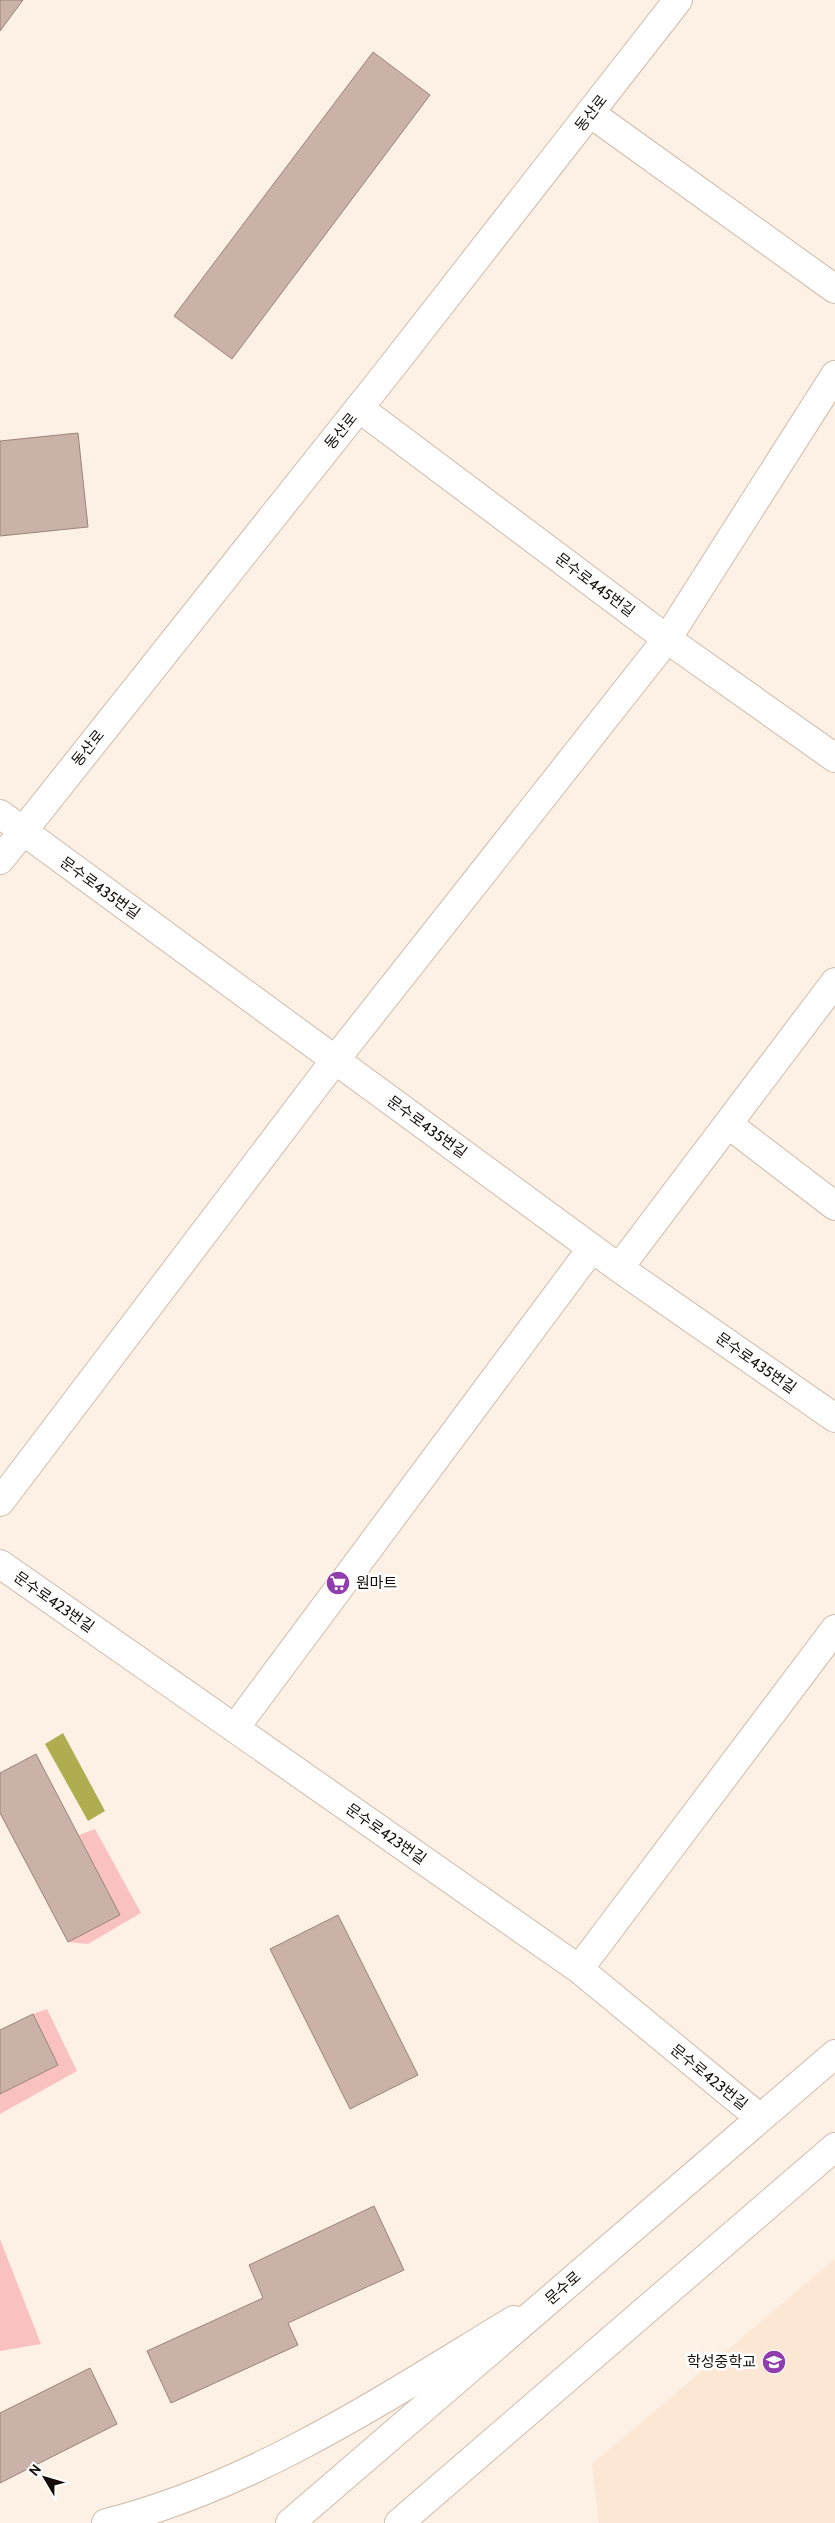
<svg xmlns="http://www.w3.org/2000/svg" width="835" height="2523" font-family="Cabin,'Noto Sans KR',sans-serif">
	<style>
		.built { fill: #fce7d4 }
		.green { fill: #f9c2c0 }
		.water { fill: #b0ad50 }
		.building { fill: #cbb2a8; stroke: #9a8279 }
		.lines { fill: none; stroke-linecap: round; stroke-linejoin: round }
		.minor-casing { stroke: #cfbbaa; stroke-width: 30 }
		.tertiary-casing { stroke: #cfbbaa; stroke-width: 30 }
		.secondary-casing { stroke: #cfbbaa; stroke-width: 30 }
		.minor { stroke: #fff; stroke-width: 28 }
		.tertiary { stroke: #fff; stroke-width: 28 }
		.secondary { stroke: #fff; stroke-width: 28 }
		.labels { text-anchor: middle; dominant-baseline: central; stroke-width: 5; stroke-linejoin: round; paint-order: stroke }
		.street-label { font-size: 15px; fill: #150e08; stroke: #fff }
		.poi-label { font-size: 15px; fill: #150e08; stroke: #fff; text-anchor: start }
	</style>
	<rect width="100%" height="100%" fill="#fdf1e6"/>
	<path class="built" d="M835 2259V2523H599L592 2464Z"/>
	<path class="green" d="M95 1829 141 1913 88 1944 68 1942 119 1915 79 1835Z
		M47 2009 77 2071 0 2114V2094L58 2065 33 2014Z
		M0 2239 41 2344 0 2351Z"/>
	<path class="water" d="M63 1733 105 1811 88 1821 45 1744Z"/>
	<path class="building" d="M0 0H23L0 31Z
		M373 52 430 95 232 359 174 316Z
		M78 433 88 527 0 536V441Z
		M36 1754 120 1915 68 1942 0 1813V1773Z
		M338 1915 418 2075 350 2109 270 1949Z
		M33 2014 58 2065 0 2094V2030Z
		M374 2206 404 2270 288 2323 298 2345 171 2403 147 2351 263 2298 249 2265Z
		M90 2368 117 2424 0 2483V2413Z"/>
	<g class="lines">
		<g class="minor-casing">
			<path id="minor" d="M590 113 835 289
				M359 408 667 639 835 758
				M0 814 619 1268 835 1418
				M728 1124 835 1206
				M619 1268 835 982
				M0 1502 335 1060 667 639 835 375
				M0 1564 579 1969 760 2118
				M235 1728 592 1248
				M579 1969 835 1629"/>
		</g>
		<g class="tertiary-casing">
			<path id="tertiary" d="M0 860 390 369 678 0
				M106 2523C254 2486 385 2398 514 2320"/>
		</g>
		<g class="secondary-casing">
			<path id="secondary" d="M290 2523 835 2054
				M399 2523 835 2147"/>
		</g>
		<use href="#minor" class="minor"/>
		<use href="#tertiary" class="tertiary"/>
		<use href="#secondary" class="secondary"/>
	</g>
	<defs>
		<g id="supermarket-disc" transform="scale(1.25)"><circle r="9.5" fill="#903ead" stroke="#fff"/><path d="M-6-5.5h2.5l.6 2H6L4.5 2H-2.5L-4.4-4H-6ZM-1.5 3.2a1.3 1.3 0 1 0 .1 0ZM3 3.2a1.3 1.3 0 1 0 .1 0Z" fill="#fff"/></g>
		<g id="school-disc" transform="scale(1.25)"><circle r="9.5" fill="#903ead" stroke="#fff"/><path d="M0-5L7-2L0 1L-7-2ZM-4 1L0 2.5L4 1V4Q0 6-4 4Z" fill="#fff"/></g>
	</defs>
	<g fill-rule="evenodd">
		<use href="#supermarket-disc" x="338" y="1583"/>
		<use href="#school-disc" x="774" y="2362"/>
	</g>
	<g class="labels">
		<g class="street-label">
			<text transform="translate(591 113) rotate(-52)">동산로</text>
			<text transform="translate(341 431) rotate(-51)">동산로</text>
			<text transform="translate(595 585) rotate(37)">문수로445번길</text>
			<text transform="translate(88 748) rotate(-51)">동산로</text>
			<text transform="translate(100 888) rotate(36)">문수로435번길</text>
			<text transform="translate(427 1127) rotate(36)">문수로435번길</text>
			<text transform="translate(756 1363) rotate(35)">문수로435번길</text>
			<text transform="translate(54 1602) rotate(35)">문수로423번길</text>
			<text transform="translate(386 1834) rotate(35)">문수로423번길</text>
			<text transform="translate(709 2077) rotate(39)">문수로423번길</text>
			<text transform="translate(563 2288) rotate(-41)">문수로</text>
		</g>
		<g class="poi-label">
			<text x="356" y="1583">원마트</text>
			<text x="756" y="2362" text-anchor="end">학성중학교</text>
		</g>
	</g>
	<g transform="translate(45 2478) rotate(308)" stroke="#ffffff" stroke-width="4" paint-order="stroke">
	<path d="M0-4L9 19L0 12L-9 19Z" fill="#150e08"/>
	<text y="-8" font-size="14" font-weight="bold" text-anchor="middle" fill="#150e08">N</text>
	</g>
</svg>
